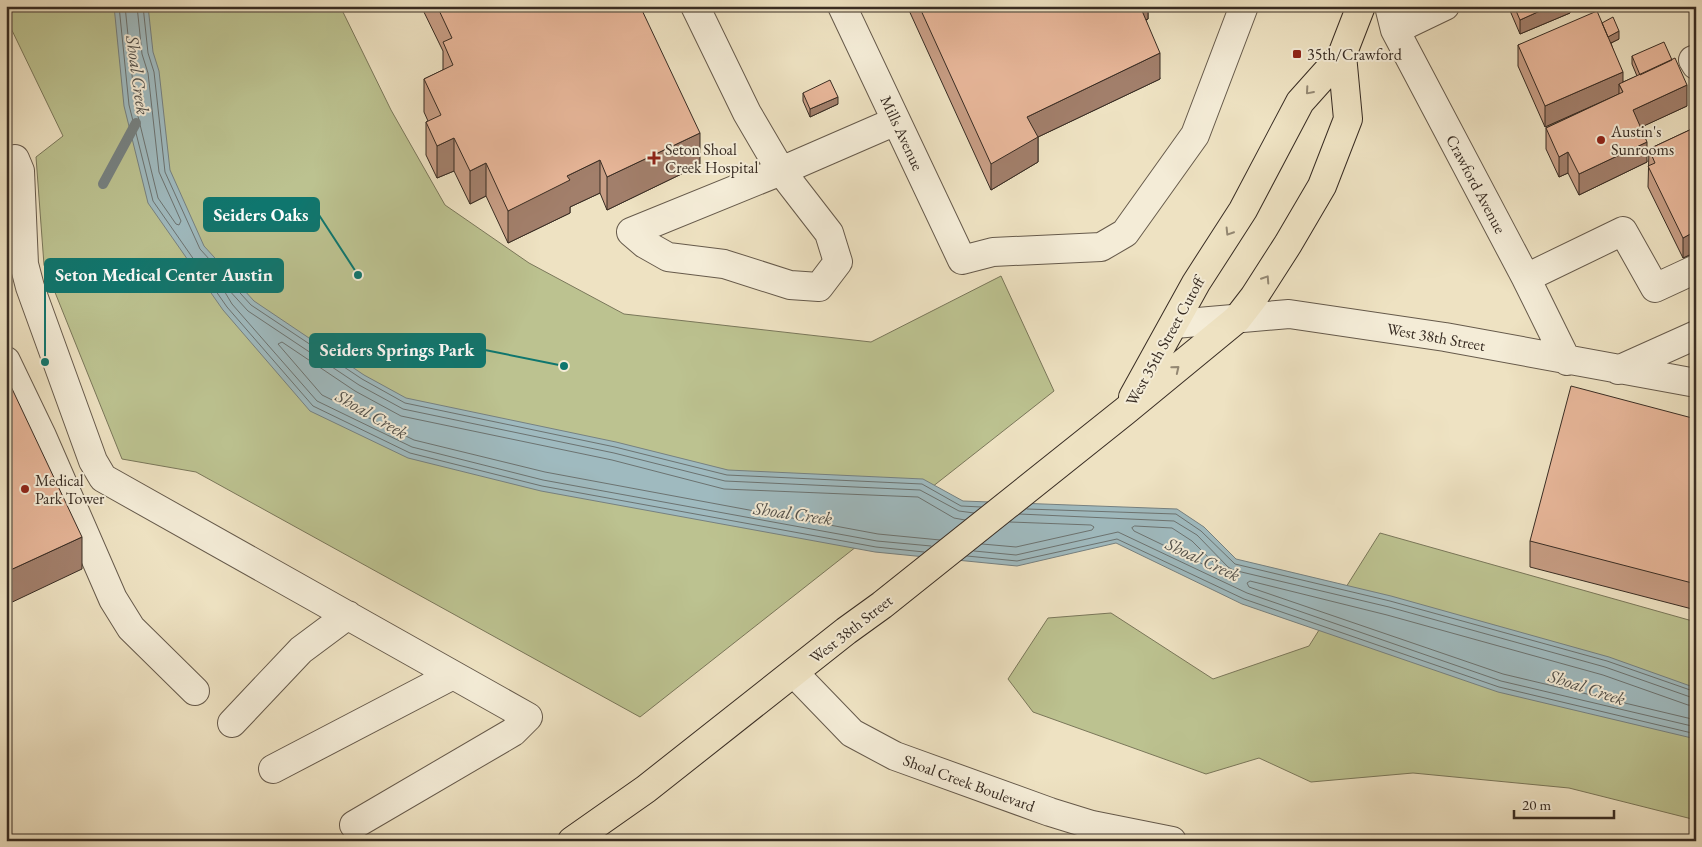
<svg xmlns="http://www.w3.org/2000/svg" width="1702" height="847" font-family="'EB Garamond',serif">
	<style>
		.green { fill: #bcc290; stroke: #7a775a }
		.water { fill: #9fbabf; stroke: #768181 }
		.lines { fill: none; stroke-linecap: round; stroke-linejoin: round }
		.shore { stroke: #6c7371; stroke-width: 1 }
		.stream { stroke: #768181; stroke-width: 10 }
		.minor-casing { stroke: #665a4b; stroke-width: 30 }
		.major-casing { stroke: #382c23; stroke-width: 30 }
		.minor { stroke: #f4ecd7; stroke-width: 28 }
		.major { stroke: #eee2c2; stroke-width: 28 }
		.wall { fill: #c79d84; stroke: #382c23 }
		.shaded-wall { fill: #a27f6b; stroke: #382c23 }
		.building { fill: #e7b699; stroke: #382c23 }
		.oneway { stroke: #938772 }
		.poi-dot { fill: #8f2418; stroke: #f4ecd7; stroke-width: 2 }
		.labels { text-anchor: middle; dominant-baseline: central; stroke-width: 4; stroke-linejoin: round; paint-order: stroke }
		.poi-label { font-size: 16px; fill: #382c23; stroke: #f4ecd7; text-anchor: start }
		.street-label { font-size: 16px; fill: #382c23; stroke: #f4ecd7 }
		.water-label { font-size: 18px; font-style: italic; fill: #52504a; stroke: #f4ecd7 }
		.leader { fill: none; stroke: #0f766e; stroke-width: 2 }
		.callout-dot { fill: #0f766e; stroke: #f4ecd7; stroke-width: 2 }
		.callout { fill: #0f766e; stroke: #0f766e; stroke-width: 2 }
		.callout-label { font-size: 18px; text-anchor: middle; font-weight: bold; fill: #fff }
	</style>
	<rect width="100%" height="100%" fill="#eee2c2"/>
	<filter id="stains"><feTurbulence type="fractalNoise" baseFrequency=".004" numOctaves="4"/><feColorMatrix values="0 0 0 0 .2 0 0 0 0 .09 0 0 0 0 .02 0 0 0 .5 -.17"/></filter>
	<radialGradient id="worn" r=".72"><stop offset=".6" stop-color="#630" stop-opacity="0"/><stop offset="1" stop-color="#630" stop-opacity=".3"/></radialGradient>
	<path class="green" d="M6 6H340L391 110 445 205 529 263 624 314 871 342 1001 276 1054 391 640 717 196 472 122 459 44 265 36 157 63 136 6 18Z
		M1380 533 1696 622V820L1569 788 1413 773 1311 782 1259 758 1206 774 1033 712 1008 679 1048 618 1111 613 1213 679 1309 646Z"/>
	<path class="water" d="M114 6H148L153 52 159 71 170 170 204 246 254 301 364 375 406 398 616 442 728 470 923 479 963 501 1177 509 1204 527 1236 559 1391 596 1609 657 1696 688V739L1498 692 1242 604 1116 543 1017 566 875 552 541 491 408 458 310 411 223 310 148 203 124 106Z"/>
	<g class="lines">
		<path class="shore" d="M119 6 129 105 153 201 227 307 313 406 410 453 542 486 876 547 924 552
			M125 6 135 104 158 198 176 224 179 225 181 221 159 172 148 73 142 54 137 6
			M143 6 148 53 154 72 165 172 200 249 251 305 362 379 405 403 615 447 727 475 922 484 961 506 981 507
			M1027 509 1176 514 1201 531 1235 564 1390 601 1607 661 1696 692
			M1019 514 1174 521 1197 535 1228 567 1233 570 1389 607 1605 667 1696 699
			M1135 526 1172 528 1192 541 1216 565 1217 568 1213 569 1134 531 1132 528Z
			M940 540 878 534 545 472 414 440 322 395 278 344 282 342 355 391 401 416 612 460 724 489 918 497 954 518 965 520
			M982 544 1016 547 1092 530 1094 527 1091 525 1010 522
			M931 546 877 541 543 480 412 447 317 401 232 304 223 289 227 288 248 311 359 385 403 409 614 453 725 481 920 490 959 511 974 513
			M974 551 1016 555 1118 532 1247 593 1501 681 1696 727
			M967 556 1017 561 1117 539 1244 599 1499 687 1696 734
			M1696 706 1688 705 1603 675 1387 615 1250 581 1247 583 1249 587 1503 674 1696 720"/>
		<path class="stream" d="M103 184 136 123"/>
		<g class="minor-casing">
			<path id="minor" d="M695 6 747 113 781 171 829 233 838 262 819 287 790 285 724 264 668 257 645 244 631 232 781 171 896 121
				M842 6 962 260 993 252 1101 247 1125 233 1195 135 1244 6
				M1389 6 1395 30 1526 278 1567 361
				M1395 30 1445 6
				M1696 59 1693 60 1696 65
				M6 163 15 159 20 171 24 264 30 287 93 461 103 478 528 717 513 732 354 825
				M1526 278 1623 231 1655 288 1696 269
				M1175 324 1289 314 1445 337 1696 383
				M6 361 42 436 113 599 131 628 195 691
				M1618 370 1696 335
				M794 673 852 733 895 756 1050 812 1092 825 1172 841
				M232 723 301 650 348 615
				M273 769 453 675"/>
		</g>
		<g class="major-casing">
			<path id="major" d="M1133 397 1196 283 1243 210 1300 102 1342 55 1361 6
				M572 841 646 789 846 631 882 605 1125 411 1237 319 1254 297 1288 244 1322 186 1348 119 1342 55"/>
		</g>
		<use href="#minor" class="minor"/>
		<use href="#major" class="major"/>
	</g>
	<path class="wall" d="M421 6H643V13L700 165 607 210 600 193 570 207V213L508 243 486 196 470 204 454 171 437 178 426 155V122L428 121 424 112V79L443 70V51Z
		M907 6H1148V19L1146 20 1160 79 1038 137V162L991 190Z
		M1508 6H1570V13L1520 34Z
		M1602 23 1619 39 1611 43 1623 82 1637 76 1632 64V56L1687 106 1641 127 1647 162 1579 195 1568 173 1559 177 1546 149V128L1616 95 1545 127 1518 66V45Z
		M803 93 838 104 810 117 803 101Z
		M1696 127V252L1683 258 1648 187 1649 149Z
		M1696 419V610L1530 567V541Z"/>
	<path class="shaded-wall" d="M1136 6H1148V19L1136 23Z
		M1551 6H1570V13L1520 34V20Z
		M1619 31V39L1607 45V37Z
		M1160 53V79L1038 137V162L991 190V164L1027 117Z
		M1623 72V92L1619 84V94L1545 127V106Z
		M1687 85V106L1633 131V110Z
		M838 97V104L810 117V109Z
		M700 133V165L607 210V177Z
		M454 138V171L437 178V146Z
		M1647 142V162L1579 195V174Z
		M1568 152V173L1559 177V157Z
		M600 160V193L570 207V213L508 243V211L567 176Z
		M486 163V196L470 204V171Z
		M1696 231V252L1683 258V238Z
		M82 537V569L6 605V572Z"/>
	<path class="building" d="M437 6H640L700 133 607 177 600 160 567 176 570 180 508 211 486 163 470 171 454 138 437 146 426 122 441 115 424 79 453 65 443 42 452 38Z
		M919 6H1140L1160 53 1027 117 1038 137 991 164Z
		M1514 6H1551L1520 20Z
		M1597 11 1623 72 1545 106 1518 45Z
		M1613 17 1619 31 1608 37 1602 23Z
		M1664 42 1672 60 1640 75 1632 56Z
		M1675 58 1687 85 1633 110 1647 142 1579 174 1568 152 1559 157 1546 128 1623 92 1619 84Z
		M830 80 838 97 810 109 803 93Z
		M1696 127V231L1683 238 1648 166 1655 163 1649 149Z
		M6 376 82 537 6 572Z
		M1571 386 1696 419V584L1530 541Z"/>
	<defs><path id="oneway-chevron" d="M-2-3.5L2.5 0L-2 3.5" fill="none" stroke-width="1.6" stroke-linecap="round" stroke-linejoin="round" transform="scale(1.25)"/></defs>
	<g class="oneway">
		<use href="#oneway-chevron" transform="translate(1309 91) rotate(131)"/>
		<use href="#oneway-chevron" transform="translate(1229 232) rotate(122)"/>
		<use href="#oneway-chevron" transform="translate(1266 279) rotate(-57)"/>
		<use href="#oneway-chevron" transform="translate(1176 369) rotate(-39)"/>
	</g>
	<g class="poi-dot">
		<rect x="1292" y="49" width="10" height="10" rx="2.5"/>
		<circle cx="1601" cy="140" r="5"/>
		<path d="M651.5 150.5h5v5h5v5h-5v5h-5v-5h-5v-5h5z"/>
		<circle cx="25" cy="489" r="5"/>
	</g>
	<g class="labels">
		<g class="poi-label">
			<text x="1307" y="54">35th/Crawford</text>
			<text x="1611" y="131">Austin's<tspan x="1611" dy="18">Sunrooms</tspan></text>
			<text x="665" y="149">Seton Shoal<tspan x="665" dy="18">Creek Hospital</tspan></text>
			<text x="35" y="480">Medical<tspan x="35" dy="18">Park Tower</tspan></text>
		</g>
		<g class="street-label">
			<text transform="translate(902 133) rotate(65)">Mills Avenue</text>
			<text transform="translate(1476 184) rotate(62)">Crawford Avenue</text>
			<text transform="translate(1436 337) rotate(10)">West 38th Street</text>
			<text transform="translate(1165 341) rotate(-61)">West 35th Street Cutoff</text>
			<text transform="translate(851 629) rotate(-38)">West 38th Street</text>
			<text transform="translate(969 783) rotate(20)">Shoal Creek Boulevard</text>
		</g>
		<g class="water-label">
			<text transform="translate(138 75) rotate(82)">Shoal Creek</text>
			<text transform="translate(372 414) rotate(30)">Shoal Creek</text>
			<text transform="translate(793 513) rotate(8)">Shoal Creek</text>
			<text transform="translate(1203 559) rotate(25)">Shoal Creek</text>
			<text transform="translate(1587 687) rotate(18)">Shoal Creek</text>
		</g>
	</g>
	<path class="leader" d="M358 275L319 215M45 362L45 275M564 366L485 350"/>
	<g class="callout-dot">
		<circle cx="358" cy="275" r="5"/>
		<circle cx="45" cy="362" r="5"/>
		<circle cx="564" cy="366" r="5"/>
	</g>
	<g class="callout">
		<rect x="204" y="198" width="115" height="33" rx="5"/>
		<rect x="45" y="259" width="238" height="33" rx="5"/>
		<rect x="310" y="334" width="175" height="33" rx="5"/>
	</g>
	<g class="callout-label">
		<text x="261" y="221">Seiders Oaks</text>
		<text x="164" y="281">Seton Medical Center Austin</text>
		<text x="397" y="356">Seiders Springs Park</text>
	</g>
	<rect width="1702" height="847" fill="none" stroke="#eee2c2" stroke-width="25"/>
	<rect x="8" y="8" width="1687" height="832" fill="none" stroke="#382c23" stroke-width="2.5"/>
	<rect x="12" y="12" width="1677" height="822" fill="none" stroke="#382c23"/>
	<path d="M1514 810v8h100v-8" fill="none" stroke="#382c23" stroke-width="2.5"/>
	<text x="1522" y="810" font-size="15" fill="#382c23" stroke="#f4ecd7" stroke-width="4" paint-order="stroke">20 m</text>
	<rect width="100%" height="100%" filter="url(#stains)"/>
	<rect width="100%" height="100%" fill="url(#worn)"/>
</svg>
